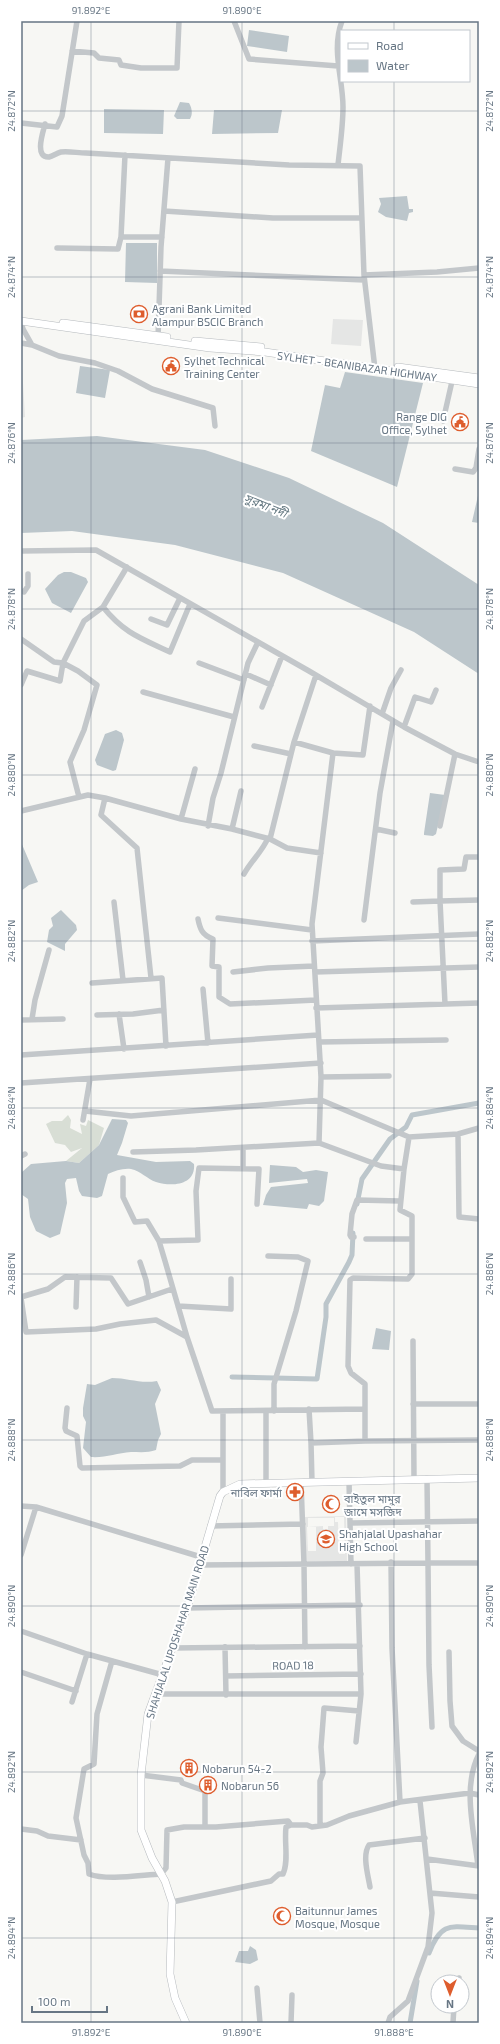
<svg xmlns="http://www.w3.org/2000/svg" width="500" height="2044" font-family="'Exo 2','Noto Sans Bengali',sans-serif">
	<style>
		.built { fill: #e5e6e5; fill-rule: evenodd }
		.green { fill: #d8ded5 }
		.water { fill: #bcc6cb }
		.lines { fill: none; stroke-linecap: round; stroke-linejoin: round }
		.canal { stroke: #bcc6cb; stroke-width: 5 }
		.major-casing { stroke: #b6babe; stroke-width: 8 }
		.minor { stroke: #c3c7ca; stroke-width: 5.5 }
		.major { stroke: #fff; stroke-width: 7 }
		.ticks { fill: none; stroke: #677684; stroke-width: 1; stroke-opacity: 0.45 }
		.labels { text-anchor: middle; dominant-baseline: central; stroke-width: 4; stroke-linejoin: round; paint-order: stroke }
		.poi-label { font-size: 11px; fill: #677684; stroke: #fff; text-anchor: start }
		.street-label { font-size: 11px; fill: #677684; stroke: #fff }
		.water-label { font-size: 12px; font-style: italic; fill: #637780; stroke: #fff }
		.neatline { fill: none; stroke: #677684; stroke-width: 1.5 }
		.ticks-label { font-size: 10px; text-anchor: middle; fill: #677684 }
	</style>
	<rect width="100%" height="100%" fill="#f7f7f4"/>
	<path class="built" d="M333 319 363 320 361 346 331 344Z
		M21 349 25 417 21 418Z
		M346 1516 347 1561H305V1517ZM335 1517H344L345 1554H339L338 1522H335ZM308 1518H334V1526H328V1529H323V1526L308 1527ZM307 1527H316V1551H308Z"/>
	<path class="green" d="M68 1115 71 1120 70 1128 82 1134 80 1124 86 1126 88 1120 104 1128 99 1145 79 1163 66 1161 82 1148 71 1152 65 1145 55 1143 46 1124 52 1121H62Z"/>
	<path class="water" d="M249 30 289 36 287 52 247 46Z
		M180 102 189 103C192 108 193 114 190 119H177L174 116Z
		M104 109 164 110 163 134 104 133Z
		M214 110H282L278 133 212 134Z
		M407 196 409 209H413V212L409 213 407 221 386 217 378 212 381 204 379 198Z
		M126 243H157V283L125 282Z
		M80 366 110 370 105 398 76 393Z
		M345 372 423 383 397 487 311 451 325 385 340 388Z
		M97 436 205 450 289 478 383 523 479 585V674L414 632 283 573 175 545 72 531 21 533V440Z
		M479 491V523L472 522Z
		M64 572H71L86 578 88 582 71 613 52 603 45 589 58 575Z
		M116 730 122 733 124 740 116 770 113 771 97 765 95 760 105 734Z
		M430 793 445 795 436 834 433 836 424 835V833Z
		M21 842 38 882 29 885 21 891Z
		M61 910 76 925 77 930 65 944V951L47 942 49 930 53 926 51 918Z
		M112 1119 126 1120 128 1123 122 1143 117 1155 156 1162 190 1161 194 1164C196 1185 172 1187 156 1182 147 1179 141 1171 131 1169 123 1168 115 1171 108 1174L102 1196 97 1198 82 1196 79 1191 76 1178 67 1179 65 1183 67 1203 60 1234 50 1238 36 1231 30 1217 28 1199 21 1194V1173L31 1164 66 1161 79 1163 99 1145Z
		M270 1165 296 1167 303 1172 316 1170 328 1172 324 1201 319 1206 309 1204 307 1209 263 1205 266 1195 271 1187 308 1183 307 1179 269 1183Z
		M376 1328 391 1331 389 1350 372 1349Z
		M112 1378C128 1378 140 1384 157 1381L161 1390 155 1404 161 1434 158 1440 156 1450C148 1453 140 1452 131 1452 117 1453 105 1458 91 1457L83 1448 86 1422 83 1416V1408L87 1384 95 1385Z
		M250 1946 256 1950 258 1960 250 1964 235 1962 239 1951H248Z"/>
	<g class="lines">
		<path class="canal" d="M357 1204 362 1179 390 1139 406 1127 412 1115 479 1103
			M232 1377 317 1379 326 1317V1304L349 1262 352 1255 353 1233
			M429 1953C441 1922 450 1926 479 1928
			M410 2023 417 1981"/>
		<g class="major-casing">
			<path id="major" d="M21 321 210 348 265 352 479 384
				M63 323 167 337
				M195 341 261 347
				M398 367 479 378
				M186 2023 175 1998 170 1974 172 1902 165 1881 152 1858 141 1830V1775L148 1714 187 1608 220 1496 223 1492 240 1484 479 1478"/>
		</g>
		<path class="minor" d="M234 21 249 59 338 66
			M72 51 94 53 99 58 119 60 121 65 141 68H177L179 21
			M21 123 57 127 62 116 77 21
			M45 124C43 132 34 158 49 157 53 156 57 153 61 152 69 151 78 153 86 153L289 165 360 166 364 275 375 369
			M125 155 121 237H162
			M338 165C340 146 343 126 343 107 343 78 331 50 342 21
			M164 211 273 218H362
			M57 248 118 249 121 237
			M160 271 364 280
			M364 275 437 272 479 268
			M21 322 23 329 32 345 59 356 95 363 118 371 152 389 213 408 215 426
			M158 338 161 247 168 158
			M21 343 32 345
			M443 421 453 377
			M455 469 473 472 476 468 479 449
			M21 551 96 550 309 671 404 727 455 754 479 762
			M21 591 24 592 28 586V574
			M103 607C124 633 140 638 170 652L190 604
			M151 619 167 625 180 598
			M21 639 54 662 63 663 78 671 97 685 84 730 70 762 79 797
			M199 663 244 680
			M246 674 271 685
			M316 675 294 742 270 839 287 848 321 853
			M21 685 27 671 60 681 63 663 84 621 103 607 127 567
			M143 692 234 717
			M262 707 282 656
			M382 714 391 688 401 670
			M404 727 415 697 431 702 436 690
			M294 742 333 753
			M254 746 291 754
			M105 798 101 815 137 848 151 978
			M21 811 88 795 105 798 181 819 232 829 270 839
			M181 819 195 769
			M208 826 213 798 221 773 248 663 258 642
			M440 826 455 754
			M232 829 241 791
			M376 829 395 833
			M244 874C251 861 262 852 268 838
			M114 902 123 980
			M413 902 440 901V870L464 869 466 857H479
			M218 918 312 930
			M198 919C200 929 202 935 213 939L212 966 219 967V997L230 1004 316 1000
			M364 920 380 793 393 721
			M312 941 479 934
			M233 972 268 968 314 966
			M315 972 479 967
			M92 983 162 978 166 1046
			M203 989 208 1043
			M445 1004 440 901 479 900
			M316 1008 479 1003
			M119 1014 124 1049
			M97 1015 133 1014 164 1010
			M32 1019 35 1000 49 950
			M21 1020 63 1019
			M319 1042 446 1040
			M21 1055 318 1035
			M321 1077 389 1076
			M21 1083 321 1063
			M85 1111 131 1116 321 1100 409 1137 458 1134 479 1128
			M83 1120 90 1079
			M458 1134 459 1217 479 1219
			M243 1148V1168
			M133 1152 196 1150 319 1143
			M21 1156 25 1154
			M404 1169 409 1137
			M123 1178V1197L135 1222 147 1221 159 1241 165 1261 187 1337 212 1411 365 1409
			M354 1237H351L350 1235 352 1214 357 1200 400 1201
			M366 1239H412
			M159 1241 198 1240 196 1191 199 1168 259 1169 257 1204
			M268 1256 298 1257 308 1261 296 1311 274 1384V1411
			M140 1262 146 1280 149 1297
			M21 1297 48 1289 65 1277 111 1278 128 1304 172 1289
			M21 1298 26 1332 96 1329 120 1324 156 1320 187 1337
			M178 1306 231 1309V1279
			M76 1307 77 1277
			M413 1341 414 1479
			M413 1404H479
			M67 1408 65 1428 66 1431 77 1436 80 1466 82 1468 180 1466 192 1460H223
			M309 1409 311 1443
			M266 1411V1483
			M223 1412V1492
			M365 1441 479 1440
			M349 1481 351 1564
			M301 1482 304 1564 305 1647
			M312 1482 311 1443 365 1441V1384L351 1373 348 1366 350 1280 353 1278 408 1279 412 1274V1216L400 1210 404 1169 381 1166 319 1143 321 1077 312 924 333 753 363 755 370 706
			M21 1506 36 1507 201 1557
			M351 1523 479 1521
			M210 1526 303 1524
			M21 1555 36 1507
			M391 1562 392 1648 400 1802
			M199 1565 428 1563 427 1478
			M187 1608 360 1605
			M21 1631 87 1654 163 1675
			M225 1647 226 1695
			M173 1648 360 1646
			M449 1652 450 1701 452 1726 463 1741 479 1751
			M112 1661 97 1714 94 1764 84 1769 76 1818 84 1855 88 1863 89 1874C107 1881 141 1875 161 1874L166 1868 167 1830 184 1827H216L288 1821 291 1825H307L312 1827 327 1825 349 1816 400 1802 470 1793 479 1795
			M21 1672 76 1691
			M226 1676 361 1674
			M157 1694H361
			M72 1702 87 1654
			M432 1727 429 1665 428 1563H479
			M356 1742 361 1694 357 1564
			M141 1775 181 1780 182 1783 205 1791V1827
			M320 1826V1781L323 1773 321 1747 324 1708 359 1711
			M21 1829 37 1831 48 1836 81 1840
			M427 1859 479 1866
			M478 1866C474 1830 462 1787 479 1754
			M370 1887C368 1875 362 1855 369 1845L425 1838
			M430 1893 479 1897
			M172 1902 271 1881 279 1874H283C289 1861 284 1842 286 1827L291 1825
			M458 1982 459 1978
			M257 1988 260 2023
			M291 2023 292 1995
			M388 2023 390 2017 408 2001 428 1947 432 1913 420 1801
			M453 2023 454 2006"/>
		<use href="#major" class="major"/>
	</g>
	<path class="ticks" d="M91 21V2023M242 21V2023M394 21V31M394 81V2023M21 111H479M21 277H479M21 443H479M21 609H479M21 775H479M21 941H479M21 1108H479M21 1274H479M21 1440H479M21 1606H479M21 1772H479M21 1938H479"/>
	<defs>
		<g id="bank-ring" transform="scale(0.9)"><circle r="9.5" fill="#fff" stroke="#de5d2d" stroke-width="1.5"/><path d="M-6-4H6V4H-6ZM0-2.3a2.3 2.3 0 1 0 0 4.6a2.3 2.3 0 1 0 0-4.6Z" fill="#de5d2d"/></g>
		<g id="civic-ring" transform="scale(0.9)"><circle r="9.5" fill="#fff" stroke="#de5d2d" stroke-width="1.5"/><path d="M-.6-6.5H3V-4.5H.6V-3L4-1V1h2V6H-6V1h2V-1L-.6-3ZM-1.2 2.5V6h2.4V2.5Z" fill="#de5d2d"/></g>
		<g id="pharmacy-ring" transform="scale(0.9)"><circle r="9.5" fill="#fff" stroke="#de5d2d" stroke-width="1.5"/><path d="M-2-6h4v4h4v4h-4v4h-4v-4h-4v-4h4Z" fill="#de5d2d"/></g>
		<g id="mosque-ring" transform="scale(0.9)"><circle r="9.5" fill="#fff" stroke="#de5d2d" stroke-width="1.5"/><path d="M3.5-4.9A6 6 0 1 0 3.5 4.9A5 5 0 1 1 3.5-4.9Z" fill="#de5d2d"/></g>
		<g id="school-ring" transform="scale(0.9)"><circle r="9.5" fill="#fff" stroke="#de5d2d" stroke-width="1.5"/><path d="M0-5L7-2L0 1L-7-2ZM-4 1L0 2.5L4 1V4Q0 6-4 4Z" fill="#de5d2d"/></g>
		<g id="building-ring" transform="scale(0.9)"><circle r="9.5" fill="#fff" stroke="#de5d2d" stroke-width="1.5"/><path d="M-4-6H4V6H1V3H-1V6H-4ZM-2.5-4.3h1.7v1.8h-1.7ZM.8-4.3h1.7v1.8H.8ZM-2.5-1h1.7V.8h-1.7ZM.8-1h1.7V.8H.8Z" fill="#de5d2d"/></g>
	</defs>
	<g fill-rule="evenodd">
		<use href="#bank-ring" x="139" y="314"/>
		<use href="#civic-ring" x="171" y="366"/>
		<use href="#civic-ring" x="460" y="422"/>
		<use href="#pharmacy-ring" x="295" y="1492"/>
		<use href="#mosque-ring" x="331" y="1504"/>
		<use href="#school-ring" x="326" y="1539"/>
		<use href="#building-ring" x="189" y="1768"/>
		<use href="#building-ring" x="208" y="1785"/>
		<use href="#mosque-ring" x="282" y="1916"/>
	</g>
	<g class="labels">
		<g class="poi-label">
			<text x="152" y="308">Agrani Bank Limited<tspan x="152" dy="13">Alampur BSCIC Branch</tspan></text>
			<text x="184" y="360">Sylhet Technical<tspan x="184" dy="13">Training Center</tspan></text>
			<text x="447" y="416" text-anchor="end">Range DIG<tspan x="447" dy="13">Office, Sylhet</tspan></text>
			<text x="282" y="1492" text-anchor="end">নাবিল ফার্মা</text>
			<text x="344" y="1498">বাইতুল মামুর<tspan x="344" dy="13">জামে মসজিদ</tspan></text>
			<text x="339" y="1533">Shahjalal Upashahar<tspan x="339" dy="13">High School</tspan></text>
			<text x="202" y="1768">Nobarun 54-2</text>
			<text x="221" y="1785">Nobarun 56</text>
			<text x="295" y="1910">Baitunnur James<tspan x="295" dy="13">Mosque, Mosque</tspan></text>
		</g>
		<g class="street-label">
			<text transform="translate(357 366) rotate(8)">SYLHET - BEANIBAZAR HIGHWAY</text>
			<text transform="translate(177 1632) rotate(-72)">SHAHJALAL UPOSHAHAR MAIN ROAD</text>
			<text transform="translate(293 1665) rotate(-1)">ROAD 18</text>
		</g>
		<g class="water-label">
			<text transform="translate(266 505) rotate(22)">সুরমা নদী</text>
		</g>
	</g>
	<rect width="500" height="2044" fill="none" stroke="#ffffff" stroke-width="44"/>
	<rect x="340" y="30" width="130" height="52" fill="#ffffff" stroke="#c2c8ce"/>
	<rect x="348" y="43" width="20" height="6" fill="#ffffff" stroke="#c2c8ce"/>
	<text x="376" y="50" font-size="12" fill="#677684">Road</text>
	<rect x="348" y="60" width="20" height="12" fill="#bcc6cb" stroke="#c2c8ce"/>
	<text x="376" y="70" font-size="12" fill="#677684">Water</text>
	<g transform="translate(450 1994) rotate(180)"><circle r="19" fill="#ffffff" stroke="#c2c8ce"/>
	<path d="M0-3L7 15L0 10L-7 15Z" fill="#de5d2d"/>
	<text y="-6" font-size="11" font-weight="bold" text-anchor="middle" fill="#677684">N</text>
	</g>
	<path d="M32 2006v6h75v-6" fill="none" stroke="#677684" stroke-width="2"/>
	<text x="38" y="2006" font-size="12" fill="#677684" stroke="#ffffff" stroke-width="3" paint-order="stroke">100 m</text>
	<rect x="22" y="22" width="456" height="2000" class="neatline"/>
	<g class="ticks-label">
		<text x="91" y="14">91.892°E</text>
		<text x="242" y="14">91.890°E</text>
		<text transform="translate(489 111) rotate(-90)" y="4">24.872°N</text>
		<text transform="translate(11 111) rotate(-90)" y="4">24.872°N</text>
		<text transform="translate(489 277) rotate(-90)" y="4">24.874°N</text>
		<text transform="translate(11 277) rotate(-90)" y="4">24.874°N</text>
		<text transform="translate(489 443) rotate(-90)" y="4">24.876°N</text>
		<text transform="translate(11 443) rotate(-90)" y="4">24.876°N</text>
		<text transform="translate(489 609) rotate(-90)" y="4">24.878°N</text>
		<text transform="translate(11 609) rotate(-90)" y="4">24.878°N</text>
		<text transform="translate(489 775) rotate(-90)" y="4">24.880°N</text>
		<text transform="translate(11 775) rotate(-90)" y="4">24.880°N</text>
		<text transform="translate(489 941) rotate(-90)" y="4">24.882°N</text>
		<text transform="translate(11 941) rotate(-90)" y="4">24.882°N</text>
		<text transform="translate(11 1108) rotate(-90)" y="4">24.884°N</text>
		<text transform="translate(489 1108) rotate(-90)" y="4">24.884°N</text>
		<text transform="translate(11 1274) rotate(-90)" y="4">24.886°N</text>
		<text transform="translate(489 1274) rotate(-90)" y="4">24.886°N</text>
		<text transform="translate(11 1440) rotate(-90)" y="4">24.888°N</text>
		<text transform="translate(489 1440) rotate(-90)" y="4">24.888°N</text>
		<text transform="translate(11 1606) rotate(-90)" y="4">24.890°N</text>
		<text transform="translate(489 1606) rotate(-90)" y="4">24.890°N</text>
		<text transform="translate(11 1772) rotate(-90)" y="4">24.892°N</text>
		<text transform="translate(489 1772) rotate(-90)" y="4">24.892°N</text>
		<text transform="translate(489 1938) rotate(-90)" y="4">24.894°N</text>
		<text transform="translate(11 1938) rotate(-90)" y="4">24.894°N</text>
		<text x="91" y="2036">91.892°E</text>
		<text x="242" y="2036">91.890°E</text>
		<text x="394" y="2036">91.888°E</text>
	</g>
</svg>
